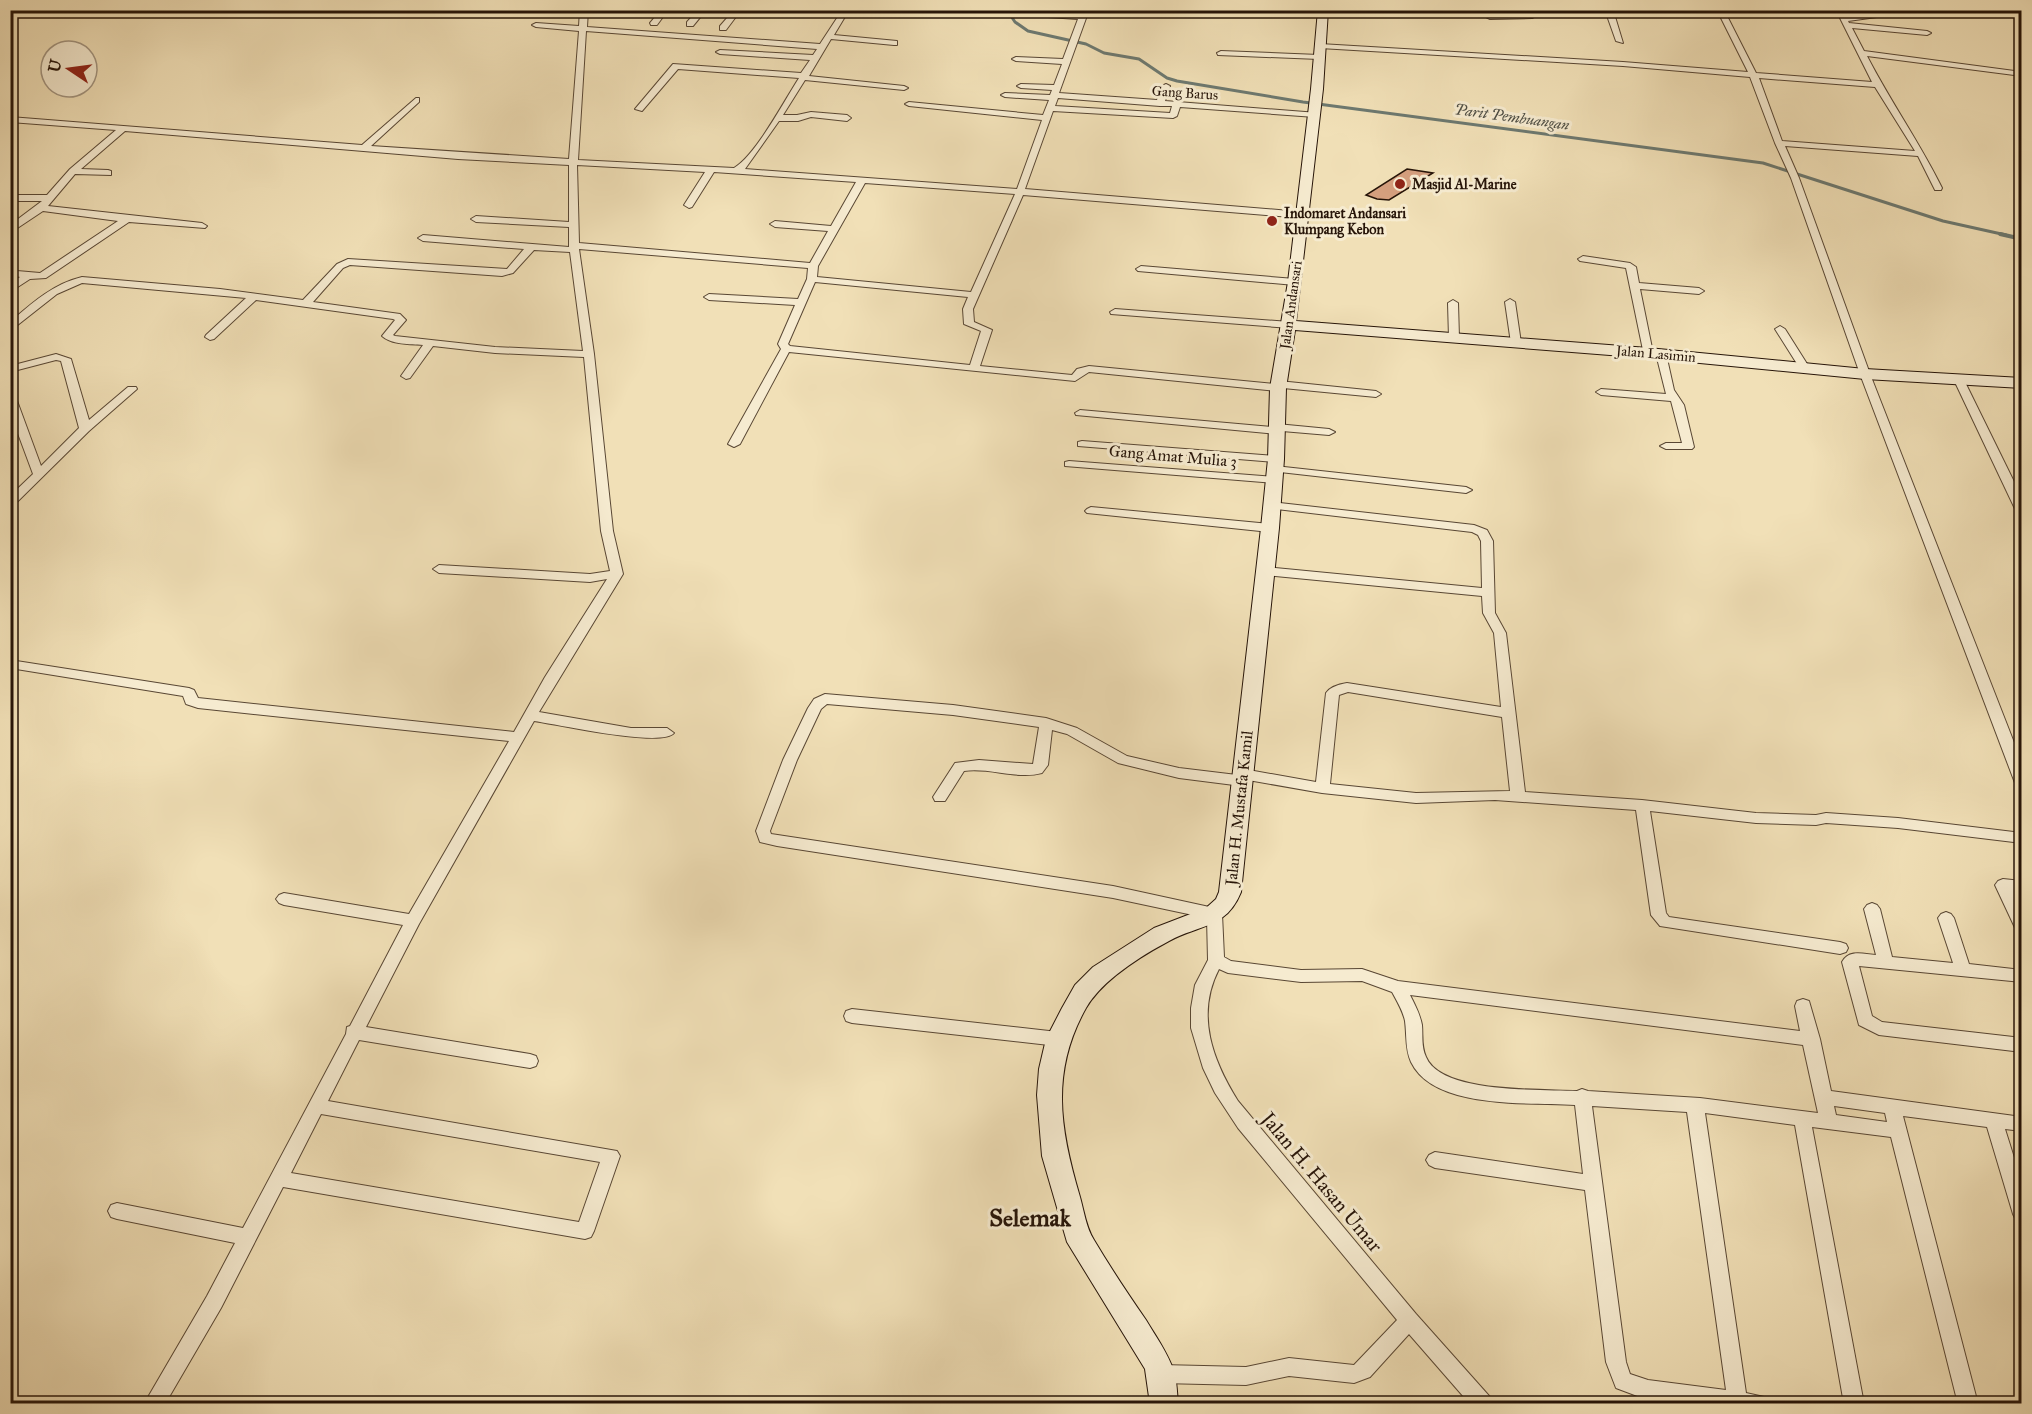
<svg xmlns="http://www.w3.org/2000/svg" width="2032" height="1414" font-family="'IM FELL Great Primer',serif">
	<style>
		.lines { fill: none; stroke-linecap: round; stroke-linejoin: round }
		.stream-far1 { stroke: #6d7970; stroke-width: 3 }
		.stream { stroke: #6d7970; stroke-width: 4 }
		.building { fill: #d59f7e; stroke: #261408; stroke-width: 1.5 }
		.street-casing { stroke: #594734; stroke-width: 2 }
		.secondary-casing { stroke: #261408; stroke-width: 2 }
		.street { fill: #f6ebd0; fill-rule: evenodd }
		.secondary { fill: #f6ebd0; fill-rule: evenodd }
		.poi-dot { fill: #8f2418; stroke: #f6ebd0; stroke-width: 2 }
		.labels { text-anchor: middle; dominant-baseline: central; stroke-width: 6; stroke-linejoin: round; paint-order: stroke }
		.far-street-label { font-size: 14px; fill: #261408; stroke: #f6ebd0 }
		.far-poi-label { font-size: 14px; font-weight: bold; fill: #261408; stroke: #f6ebd0; text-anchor: start }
		.far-water-label { font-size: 15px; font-style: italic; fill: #4f4f45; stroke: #f6ebd0 }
		.street-label { font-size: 16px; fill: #261408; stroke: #f6ebd0 }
		.near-street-label { font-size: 20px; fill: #261408; stroke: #f6ebd0 }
		.near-quarter-label { font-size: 24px; font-weight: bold; fill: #261408; stroke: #f6ebd0 }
	</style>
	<rect width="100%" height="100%" fill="#f1e0b7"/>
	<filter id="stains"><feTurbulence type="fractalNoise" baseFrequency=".00333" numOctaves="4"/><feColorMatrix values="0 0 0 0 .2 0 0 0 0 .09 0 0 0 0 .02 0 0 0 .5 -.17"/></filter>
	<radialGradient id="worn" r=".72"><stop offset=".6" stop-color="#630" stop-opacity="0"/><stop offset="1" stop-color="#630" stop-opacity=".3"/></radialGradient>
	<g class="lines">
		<path class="stream-far1" d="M1007 10 1015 22 1028 31 1086 44 1104 53 1139 59 1167 78 1177 81 1303 102 1763 163 1943 221 2006 235"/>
		<path class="stream" d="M2000 234 2022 239"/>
	</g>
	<path class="building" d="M1407 169 1433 173 1389 200 1377 199 1366 195Z"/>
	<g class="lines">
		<g class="street-casing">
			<path id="street" d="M580 10H588L587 27 820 44 839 15 816 10H849L834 35 897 41V45H894L831 39 809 76 904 86 908 88 904 90 805 80 783 115H797L811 112 847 115 851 118 847 121 811 117 798 121H779L745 169 1017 189 1042 120 909 106 905 104 909 102 1043 115 1049 100 1005 97 1001 95 1005 93 1050 95 1052 90 1021 88 1017 86 1021 84 1054 85 1062 64 1016 61 1012 59 1016 57 1063 59 1078 19 1048 17 1047 15 1051 13 1080 15 1081 10H1089L1059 93 1157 100 1162 86 1166 84 1170 86 1165 101 1318 113 1319 115 1315 117 1180 107 1177 116 1173 118 1053 111 1025 189 1302 212 1307 215 1302 218 1023 195 973 309 974 322 992 330 980 366 1072 375 1077 369 1089 366 1274 384 1279 381 1376 391 1381 394 1376 397 1283 388 1278 391 1089 372 1075 381 789 352 740 444 734 447 728 444 781 349 778 344 795 305 709 300 704 297 709 294 798 299 807 279 808 268 579 249 594 354 613 531 623 574 539 712 631 728H667L674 733C662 748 556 724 534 721L419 924 366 1027 530 1054 536 1056 538 1061 536 1066 530 1068 359 1040 328 1101 617 1151 620 1156 594 1231 591 1237 585 1239 283 1187 221 1308 165 1404H144L207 1296 235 1243 117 1219 111 1217 108 1211 111 1205 117 1203 243 1228 346 1034 347 1027 350 1026 403 925 284 905 279 903 276 899 279 895 284 893 409 914 509 741 198 708 186 704 183 696 10 668V660L189 688 194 690 198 698 514 732 545 677 607 579 590 582 439 573 433 569 439 565 590 574 610 571 601 531 584 357 495 353 433 346 410 378 406 379 401 376 423 345C410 344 392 345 382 336L395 320 393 319 256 300 214 339 210 340 205 337 206 335 246 298 82 283 57 294 10 331V322C32 303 53 284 82 277L220 289 303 300 337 264 348 259 507 269 524 249 423 241 418 238 423 235 569 247V227L476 222 471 219 476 216 569 222V165L458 159 125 131 81 169 108 170 111 171V175L75 174 48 206 202 223 207 226 205 228 129 222 46 278 30 279 10 292V284L20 277 11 275 10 264 17 271 40 273 118 221 43 211 10 233V225L42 201H10V195H47L70 169 116 130 10 122V117L362 145 416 98H419V102L371 146 569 159 579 31 536 27 532 25 536 23 579 26ZM586 31 817 49 813 55 720 50 716 52 720 54 810 60 801 73 673 64 635 109 642 111 678 69 799 78C784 101 756 155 734 168L578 160ZM1058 98 1160 106H1172L1170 113 1055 106ZM577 165 705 172 684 205 689 208 692 207 714 172 856 182 831 226 775 221 770 224 775 227 828 231 810 263 579 243ZM865 183 1015 194 971 292 817 277 818 266ZM534 250 570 252 583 351 495 347 395 336 393 335 406 320 400 314 313 302 343 268 350 265 502 276 513 273ZM815 282 968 297 963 309 964 324 981 331 970 365 790 346 788 344ZM321 1114 600 1162 579 1222 291 1173Z
				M661 10H668L657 25H651L650 23Z
				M698 10H706L693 26H687V22Z
				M734 10H741L726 30H720V26Z
				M924 10H951L952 11 948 13Z
				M973 10H981V14L974 16Z
				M1529 10H1537L1538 15 1532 18 1490 19 1486 17 1490 15 1530 14Z
				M1605 10H1613L1623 43 1616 41Z
				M1717 10H1724L1756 73 1872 82 1836 10H1843L1846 17 1900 10H1927L1848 21 1849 23 1927 31 1931 33 1927 35 1852 28 1864 51 2022 72V76L1867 56C1890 101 1920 143 1942 188L1941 190H1935L1918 156 1785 146 1799 178 1870 374 2022 763V788L2015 783 1860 374 1791 178 1775 143 1750 77 1623 66 1320 48 1316 46 1320 44 1623 62 1748 72ZM1759 78 1875 87 1915 151 1782 141Z
				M2008 10H2022V14L2008 12Z
				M1221 51 1319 55 1323 57 1319 59 1218 55 1217 53Z
				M1583 256 1630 263 1636 267 1639 283 1699 288 1704 291 1699 294 1640 289 1653 353 1648 356 1644 355 1626 268 1580 261 1578 259Z
				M1141 266 1295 279 1300 282 1295 285 1138 271 1136 269Z
				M1510 299 1515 302 1521 343 1516 346 1511 343 1505 302Z
				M1453 300 1458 303 1459 338 1454 341 1449 338 1448 303Z
				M1115 309 1290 322 1295 325 1290 328 1111 314 1110 312Z
				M1780 326 1785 329 1809 367 1808 369H1800L1799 367 1775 329Z
				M1661 351 1666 354 1674 390 1684 405 1694 447 1692 449H1666L1660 446 1666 443H1682L1671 401 1601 395 1596 392 1601 389 1666 394 1656 354Z
				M56 354 71 359 89 420 128 387H136L137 389 89 431 14 505 10 506V496L33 474 10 412V395L16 398 41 466 79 428 61 361 56 360 10 372V366Z
				M1959 377 1964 380 2022 498V514L2016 511 1954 380Z
				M1080 410 1272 427 1277 424 1329 429 1335 432 1329 435 1282 431 1277 434 1076 415 1075 413Z
				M1082 441 1276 456 1282 459 1276 462 1078 446V442Z
				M1069 461 1274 477 1280 480 1274 483 1065 466V462Z
				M1275 466 1466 487 1472 490 1466 493 1271 471V467Z
				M1271 502 1474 525 1487 530 1493 541 1495 613 1506 633 1525 792 1642 800 1756 813 1816 815 1826 813 1898 818 2022 833V843L1898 828 1826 823 1816 825 1756 823 1650 811 1666 913 1669 917 1840 942 1846 944 1848 948 1846 952 1840 954 1660 926 1651 915 1636 810 1495 800 1416 803 1322 793 1248 780 1247 785 1242 786 1179 778 1118 763 1067 734 1052 730 1048 765 1042 773C1017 780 990 767 964 771L945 801H935L933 797 955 763 979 760 1033 764 1039 727 953 715 827 704 821 709 797 760 770 831 771 834 1113 886 1214 908 1219 910 1222 914 1224 957 1231 961 1301 970 1362 969 1398 981 1800 1031 1795 1006 1797 1001 1803 999 1809 1001 1820 1039 1831 1091 2022 1117V1131L2005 1129 2022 1183V1222L2016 1220 2013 1214 1987 1127 1903 1116 1978 1404H1958L1891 1137 1812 1127 1864 1404H1844L1795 1125 1705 1113 1746 1393 1764 1397 1767 1404H1678L1648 1400 1616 1388 1606 1362 1585 1190 1435 1168 1429 1165 1426 1160 1429 1155 1435 1152 1583 1174 1575 1105C1529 1102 1434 1110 1411 1062 1405 1049 1407 1036 1405 1021 1403 1011 1397 1001 1392 992L1362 981 1301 982 1228 973 1219 969C1195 1015 1213 1061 1238 1101L1416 1314 1490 1397 1493 1404H1470L1409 1334 1370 1377 1354 1383 1289 1376 1246 1385 1161 1383 1154 1381 1151 1374 1154 1367 1161 1365 1246 1367 1289 1358 1354 1365 1397 1320 1238 1128 1215 1093 1203 1068 1191 1028V1008L1195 985 1208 960 1207 918 1113 898 777 846 760 842 756 831 783 760 808 708 814 699 825 694 953 705 1046 718 1077 728 1127 756 1179 768 1237 775 1238 770 1243 769 1316 782 1326 693C1330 687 1340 684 1347 683L1501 707 1494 633 1483 613 1482 596 1265 575 1259 571 1265 567 1482 588 1481 541 1478 535 1472 532 1267 508 1265 506 1267 504ZM1348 692 1502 717 1510 791 1416 793 1330 784 1339 695ZM1410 995 1803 1045 1818 1113 1700 1098 1588 1091 1582 1089 1577 1091C1541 1089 1441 1094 1426 1057 1421 1046 1423 1036 1422 1025 1420 1014 1415 1005 1410 995ZM1592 1106 1687 1112 1726 1390 1648 1380 1630 1374 1626 1362ZM1834 1106 1885 1113 1887 1122 1836 1115Z
				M1091 507 1270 524 1276 528 1270 532 1087 513 1085 511 1087 509Z
				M2003 879 2022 881V893L2014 892 2022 910V934L2017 932 1995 885 1998 881Z
				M1872 903 1877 905 1880 909 1892 957 1953 963 1938 918 1941 914 1946 912 1951 914 1954 918 1969 964 2022 970V982L1859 966 1872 1016 1882 1022 2022 1038V1052L1879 1035 1859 1025 1842 962C1849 949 1863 954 1876 955L1864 909 1867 905Z
				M852 1009 1058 1032 1064 1034 1066 1039 1064 1044 1058 1046 852 1023 846 1021 844 1016 846 1011Z"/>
		</g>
		<g class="secondary-casing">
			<path id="secondary" d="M1318 10H1328L1323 89 1296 321 1648 348 1865 369 2022 378V388L1865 379 1648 358 1295 330 1286 388 1284 459 1279 528 1241 892C1226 929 1200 924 1169 941 1141 956 1102 980 1086 1008 1050 1072 1060 1130 1080 1197 1084 1211 1086 1228 1094 1240 1110 1267 1128 1294 1146 1320 1156 1337 1168 1353 1174 1372 1177 1382 1177 1393 1178 1404H1150L1145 1369 1067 1242 1042 1156 1037 1095 1039 1069 1046 1039 1062 1008 1075 985 1093 967 1154 928 1206 908 1216 899 1219 892 1261 528 1268 459 1270 388 1288 282 1311 89Z"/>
		</g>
		<use href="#street" class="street"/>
		<use href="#secondary" class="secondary"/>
	</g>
	<g class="poi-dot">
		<circle cx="1400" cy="184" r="6"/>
		<circle cx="1272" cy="221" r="6"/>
	</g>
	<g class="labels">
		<g class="far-street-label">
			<text transform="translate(1185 93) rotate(4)">Gang Barus</text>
			<text transform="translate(1291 305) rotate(-82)">Jalan Andansari</text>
			<text transform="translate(1656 354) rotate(5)">Jalan Lasimin</text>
		</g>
		<g class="far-poi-label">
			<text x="1412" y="184">Masjid Al-Marine</text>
			<text x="1284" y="213">Indomaret Andansari<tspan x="1284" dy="16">Klumpang Kebon</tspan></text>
		</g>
		<g class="far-water-label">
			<text transform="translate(1512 117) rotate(8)">Parit Pembuangan</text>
		</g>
		<g class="street-label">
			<text transform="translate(1173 456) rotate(5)">Gang Amat Mulia 3</text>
			<text transform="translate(1239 808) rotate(-84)">Jalan H. Mustafa Kamil</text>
		</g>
		<g class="near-street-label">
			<text transform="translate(1322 1182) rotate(50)">Jalan H. Hasan Umar</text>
		</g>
		<g class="near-quarter-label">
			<text x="1030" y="1218">Selemak</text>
		</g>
	</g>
	<rect width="2032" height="1414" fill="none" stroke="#f1e0b7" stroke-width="36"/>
	<rect x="12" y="12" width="2008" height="1390" fill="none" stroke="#261408" stroke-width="3"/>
	<rect x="18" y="18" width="1996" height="1378" fill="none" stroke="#261408" stroke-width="1.5"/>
	<g transform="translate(69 69) rotate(283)"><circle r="28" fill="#f6ebd0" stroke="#a39580" stroke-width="1.5"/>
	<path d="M0-4.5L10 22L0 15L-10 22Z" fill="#8f2418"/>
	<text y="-9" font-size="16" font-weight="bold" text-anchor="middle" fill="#261408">U</text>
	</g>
	<rect width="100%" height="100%" filter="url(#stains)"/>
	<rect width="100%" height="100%" fill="url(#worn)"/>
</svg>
